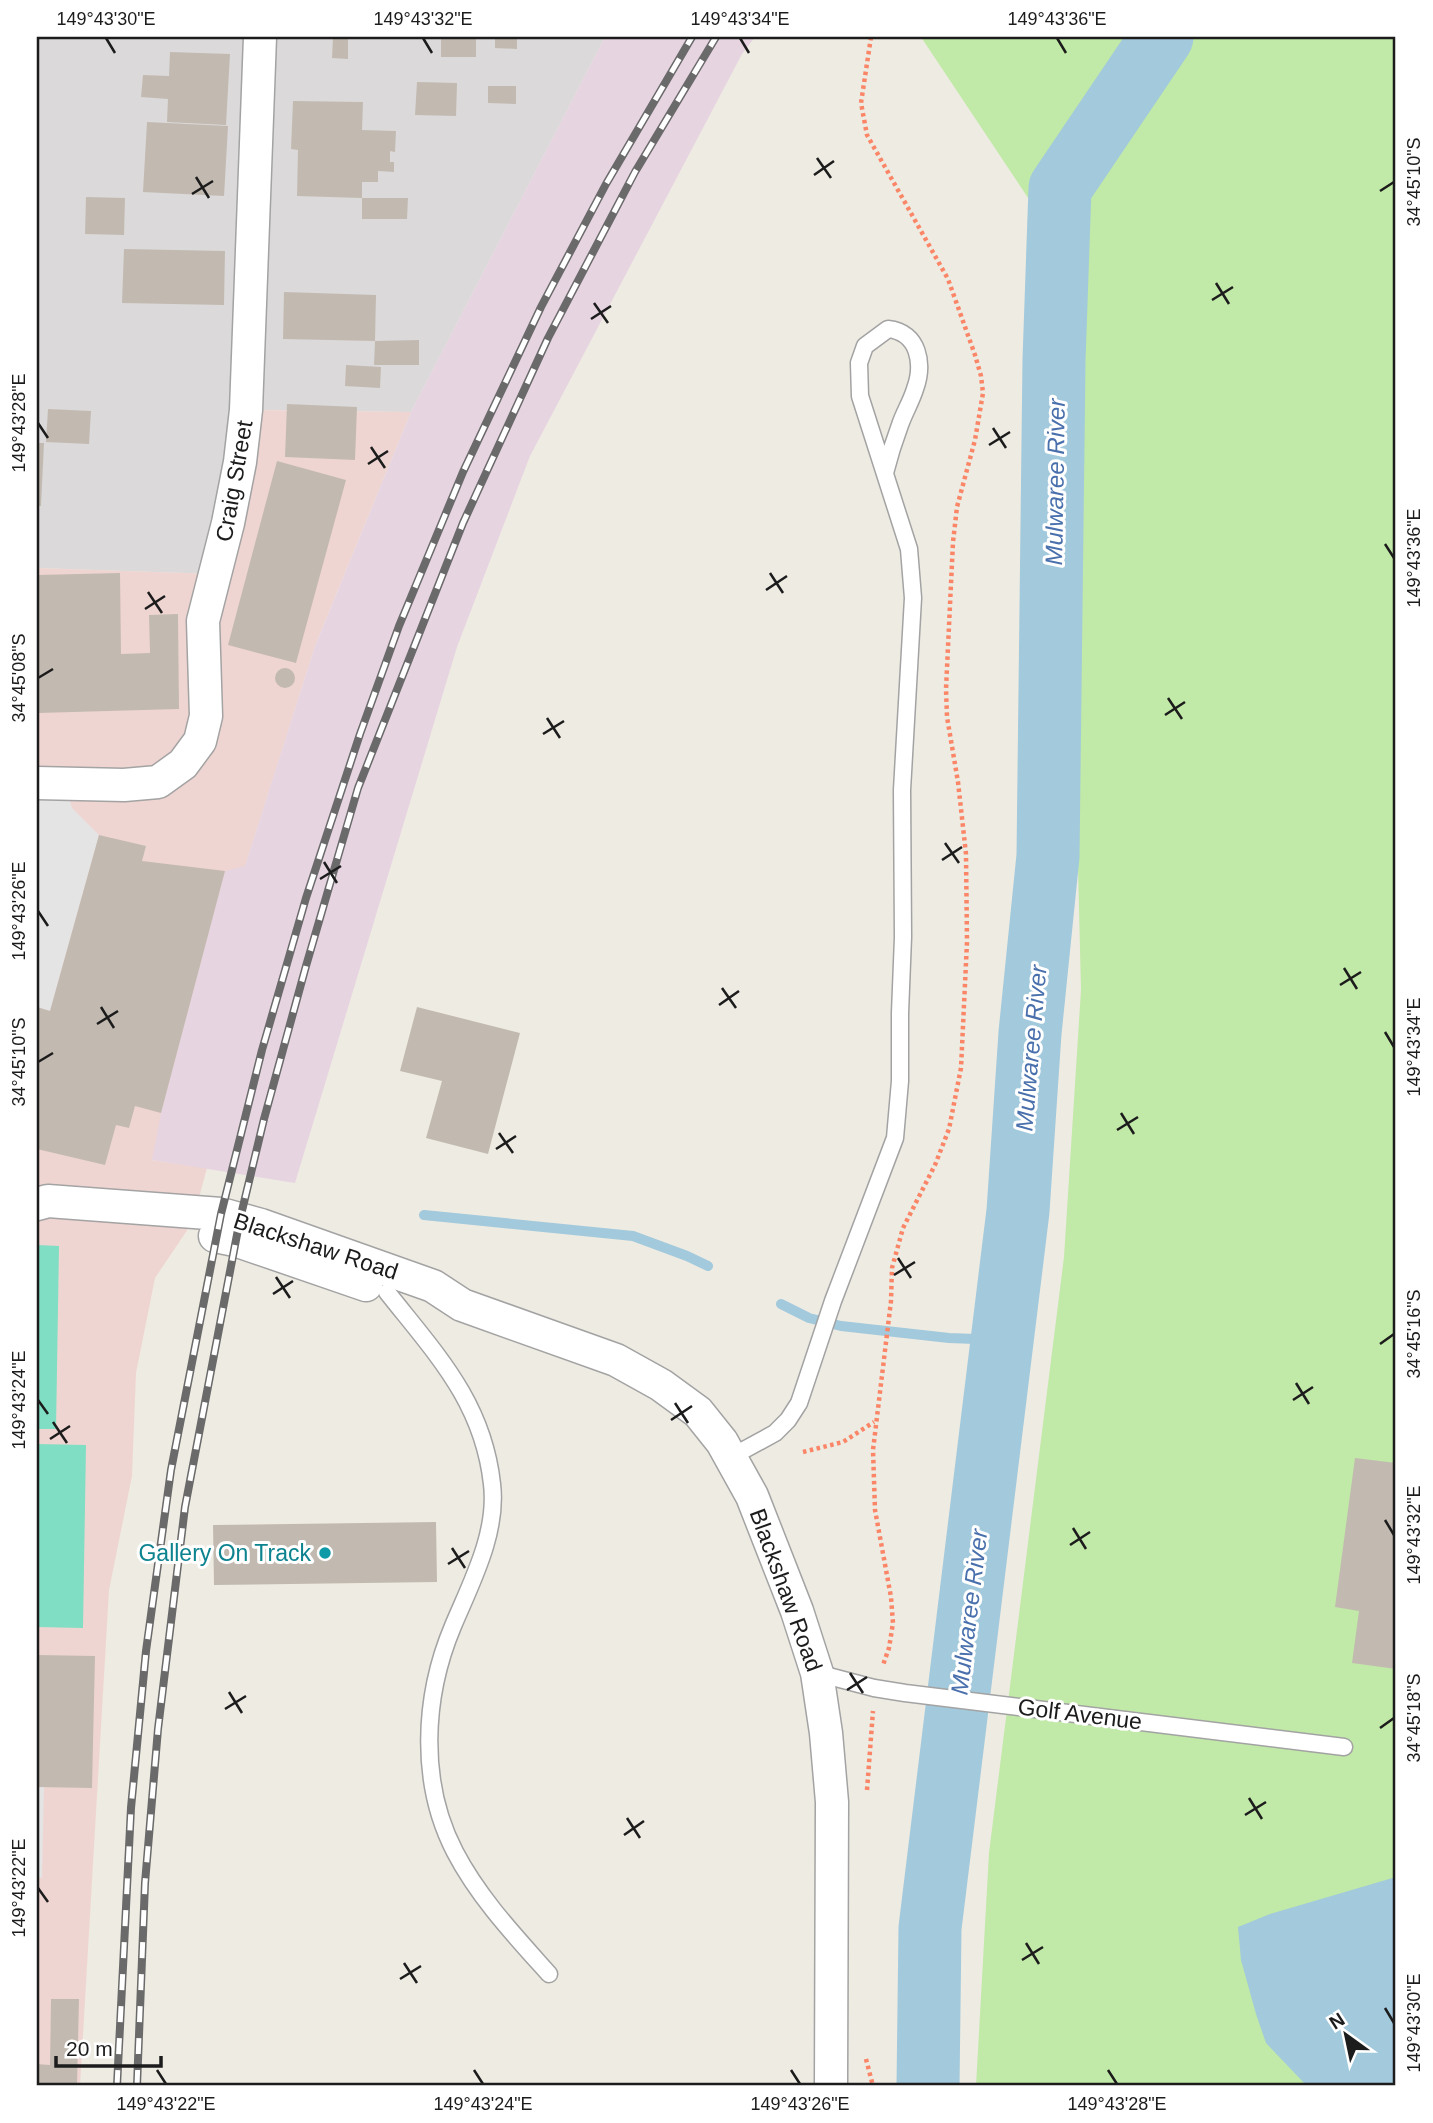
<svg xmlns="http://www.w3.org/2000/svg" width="1433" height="2123" font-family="Arial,sans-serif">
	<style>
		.residential { fill: #dbd9d9 }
		.commercial { fill: #efd5d1 }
		.industrial { fill: #e7d4e1 }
		.grass { fill: #c1e9a7 }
		.pitch { fill: #7fdec3 }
		.parking { fill: #e4e4e4 }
		.water { fill: #a2c9dc }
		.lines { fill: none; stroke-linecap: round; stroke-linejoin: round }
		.stream { stroke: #a2c9dc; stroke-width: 10 }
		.river { stroke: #a2c9dc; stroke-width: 63 }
		.building { fill: #c2bab1 }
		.service-casing { stroke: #a3a3a3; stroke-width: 19 }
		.minor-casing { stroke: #a3a3a3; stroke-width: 35 }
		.path { stroke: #fa8567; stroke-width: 4.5; stroke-dasharray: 3.5 3.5; stroke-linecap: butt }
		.service { stroke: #fff; stroke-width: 16 }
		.minor { stroke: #fff; stroke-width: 32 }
		.rail-casing { stroke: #6a6a6a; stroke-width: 8 }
		.rail { stroke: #fff; stroke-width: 5; stroke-dasharray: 16; stroke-linecap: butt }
		.ticks { fill: none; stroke: #1c1c1c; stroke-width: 2.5 }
		.culture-dot { fill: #0f9aa8; stroke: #fff; stroke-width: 2.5 }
		.labels { text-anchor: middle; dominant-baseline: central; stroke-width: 6; stroke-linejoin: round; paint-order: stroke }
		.street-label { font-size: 23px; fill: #1c1c1c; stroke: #fff }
		.culture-label { font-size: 23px; fill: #0d838f; stroke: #fff; text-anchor: end }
		.water-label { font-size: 24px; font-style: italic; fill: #4970ac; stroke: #fff }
		.neatline { fill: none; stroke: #1c1c1c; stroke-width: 2.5 }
		.ticks-label { font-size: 18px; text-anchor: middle; fill: #1c1c1c }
	</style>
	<rect width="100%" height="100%" fill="#eeebe2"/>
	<path class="residential" d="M37 37H605L411 412 246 410 216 574 37 568Z"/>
	<path class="commercial" d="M246 410 411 412 315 646 152 1160 207 1168 192 1223 155 1278 136 1373 132 1476 109 1590 80 2086H37V568L215 574Z"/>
	<path class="industrial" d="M605 37H755L742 54 530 456 457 647 295 1183 152 1160 161 1113 225 871 245 866 315 646 411 412Z"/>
	<path class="grass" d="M921 37H1396V2086H976L989 1853 1064 1257 1081 990 1073 659 1076 348 1074 267Z"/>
	<path class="pitch" d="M37 1245 59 1246 56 1429H37Z
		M37 1444 86 1445 83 1628 37 1627Z"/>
	<path class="parking" d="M37 783 65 784 72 808 99 835 50 1011 37 1007Z
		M37 1787H44L42 1878 37 1877Z"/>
	<path class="water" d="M1396 1877V2086H1307L1266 2043 1256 2014 1241 1960 1238 1927 1270 1914Z"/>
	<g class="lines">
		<path class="stream" d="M424 1215 633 1236 687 1256 708 1266
			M781 1304 809 1318 841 1326 949 1338 1002 1340"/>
		<path class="river" d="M928 2086 930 1928 1018 1211 1030 1033 1048 856 1054 360 1060 188 1162 37"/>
	</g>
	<path class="building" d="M333 37H348V59L332 58Z
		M441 37H476V57H441Z
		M495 37H517V49L495 48Z
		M170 52 230 54 226 125 167 122 168 99 141 97 143 75 169 76Z
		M417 82 457 83 456 116 415 115Z
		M488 86H516V104L488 103Z
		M293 101 363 102 362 130 396 131 395 152 390 151V162H394V172L378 171V182H362V198L297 196 298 150 291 149Z
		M147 122 228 126 224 196 143 192Z
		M86 197 125 198 124 235 85 234Z
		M362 198H408L407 219H362Z
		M124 249 225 251 224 305 122 303Z
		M284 292 376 295 375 341 419 340V365H374L375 341 283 339Z
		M346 365 381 367 380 388 345 386Z
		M287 404 357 407 355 460 285 457Z
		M48 409 91 411 89 444 46 442Z
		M37 443H44L41 506H37Z
		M277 461 346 480 296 663 228 645Z
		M120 573 121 654 150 653 149 615 178 614 179 709 38 713 37 575Z
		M275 678a10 10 0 1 1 20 0a10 10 0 1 1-20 0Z
		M99 835 146 846 142 861 225 871 161 1113 135 1106 129 1128 116 1125 105 1165 37 1149V1007L50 1011Z
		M417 1007 520 1033 488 1154 426 1138 442 1081 400 1071Z
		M1355 1458 1396 1463V1669L1352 1663 1359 1611 1335 1607Z
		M436 1522 437 1582 214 1585 213 1525Z
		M37 1655 95 1656 92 1788 37 1787Z
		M51 1999H79L77 2086H37V2064L50 2065Z"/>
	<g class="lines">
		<g class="service-casing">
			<path id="service" d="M387 1292C436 1354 483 1402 492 1484 498 1533 471 1583 453 1626 423 1697 419 1783 455 1852 479 1898 515 1936 549 1974
				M731 1457 775 1433 788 1420 799 1403 833 1301 895 1138 900 1081V1013L903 937 902 790 913 598 909 549 860 396 859 363 865 346 888 329C919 332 924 364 915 389 911 402 904 413 900 425 894 441 889 457 885 473
				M817 1673 874 1688 905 1693 1344 1747"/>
		</g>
		<g class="minor-casing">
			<path id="minor" d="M37 783 124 785 158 782 183 764 200 741 206 716 203 621 228 523 240 462 246 410 260 37
				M37 1204 48 1201 221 1214 261 1225 433 1286 462 1305 616 1360 661 1385 698 1412 722 1442 752 1496 797 1611 817 1673 826 1733 832 1802 831 2086
				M215 1236 235 1240 366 1285"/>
		</g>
		<path class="path" d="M871 37 861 103 867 135 948 279 975 355 981 376 983 393 975 440 957 507 953 542 946 689 947 717 958 782 966 854 967 942 961 1068 949 1129 935 1165 903 1228 892 1268 891 1301 873 1450 875 1510 891 1597 893 1623 889 1648 883 1665
			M803 1452 843 1442 874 1422
			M867 1790 873 1711
			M866 2059 873 2086"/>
		<use href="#service" class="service"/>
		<use href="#minor" class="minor"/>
		<g class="rail-casing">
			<path id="rail" d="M117 2086 131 1808 146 1651 171 1470 221 1214 262 1050 306 898 360 734 399 626 463 472 541 307 606 184 692 37
				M137 2086 145 1883 158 1729 185 1507 240 1219 264 1119 306 966 358 788 463 523 548 338 635 172 716 37"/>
		</g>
		<use href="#rail" class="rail"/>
	</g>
	<path class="ticks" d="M106 38 115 53M423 38 432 53M740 38 749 53M1057 38 1066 53M817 158 831 178M814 175 834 161M196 177 209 198M1380 191 1394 182M192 194 213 181M1216 283 1229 304M1212 300 1233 287M594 303 608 323M591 319 611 306M38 423 48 438M993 428 1006 448M989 445 1010 432M371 447 385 468M368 464 388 451M1385 544 1394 558M770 573 783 593M766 590 787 576M148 592 162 613M145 609 165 596M38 678 53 669M1168 698 1182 719M1165 715 1185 702M547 718 560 738M543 734 564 721M945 843 959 863M942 860 962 847M324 862 337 883M320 879 341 866M38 911 48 926M1344 968 1357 989M1340 985 1361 972M722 988 736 1008M719 1005 739 991M101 1007 114 1028M97 1024 118 1011M1385 1032 1394 1047M38 1062 53 1053M1121 1113 1134 1134M1117 1130 1138 1117M499 1133 513 1153M496 1149 516 1136M898 1258 911 1278M894 1275 915 1262M276 1277 290 1298M273 1294 293 1281M1380 1344 1394 1334M1296 1383 1309 1404M38 1400 48 1414M1293 1400 1313 1387M675 1403 688 1423M671 1420 692 1406M53 1422 67 1443M50 1439 70 1426M1385 1520 1394 1535M1073 1528 1086 1549M1070 1545 1090 1532M452 1548 465 1568M448 1564 469 1551M850 1673 863 1693M847 1690 867 1677M229 1692 242 1713M225 1709 246 1696M1380 1728 1394 1718M1249 1798 1262 1819M1245 1815 1266 1802M627 1818 640 1838M624 1835 644 1821M38 1888 48 1902M1026 1943 1039 1964M1022 1960 1043 1947M404 1963 417 1983M400 1979 421 1966M1385 2008 1394 2023M157 2070 166 2084M474 2070 483 2084M791 2070 800 2084M1108 2070 1117 2084"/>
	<circle class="culture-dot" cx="325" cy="1553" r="7"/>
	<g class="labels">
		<g class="street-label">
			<text transform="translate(234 481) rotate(-80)">Craig Street</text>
			<text transform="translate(316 1246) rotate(18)">Blackshaw Road</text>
			<text transform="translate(786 1590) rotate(70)">Blackshaw Road</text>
			<text transform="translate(1080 1714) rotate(7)">Golf Avenue</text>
		</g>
		<g class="culture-label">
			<text x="311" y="1553">Gallery On Track</text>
		</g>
		<g class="water-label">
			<text transform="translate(1055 482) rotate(-89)">Mulwaree River</text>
			<text transform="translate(1031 1048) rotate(-85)">Mulwaree River</text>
			<text transform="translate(969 1612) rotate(-83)">Mulwaree River</text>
		</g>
	</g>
	<rect width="1433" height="2123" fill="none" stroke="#ffffff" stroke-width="77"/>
	<g transform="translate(1346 2035) rotate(327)" stroke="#ffffff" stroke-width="5" paint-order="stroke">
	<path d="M0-5L12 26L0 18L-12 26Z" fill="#1c1c1c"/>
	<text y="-10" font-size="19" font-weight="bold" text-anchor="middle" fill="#1c1c1c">N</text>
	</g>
	<path d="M56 2056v10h105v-10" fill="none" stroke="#1c1c1c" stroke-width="3.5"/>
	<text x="66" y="2056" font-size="21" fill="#1c1c1c" stroke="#ffffff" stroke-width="5" paint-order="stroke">20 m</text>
	<rect x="38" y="38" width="1356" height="2046" class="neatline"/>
	<g class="ticks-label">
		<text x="106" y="25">149°43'30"E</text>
		<text x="423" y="25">149°43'32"E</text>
		<text x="740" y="25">149°43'34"E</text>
		<text x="1057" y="25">149°43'36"E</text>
		<text transform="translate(1414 182) rotate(-90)" y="6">34°45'10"S</text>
		<text transform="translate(19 423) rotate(-90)" y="6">149°43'28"E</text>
		<text transform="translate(1414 558) rotate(-90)" y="6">149°43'36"E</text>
		<text transform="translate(19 678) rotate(-90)" y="6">34°45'08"S</text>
		<text transform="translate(19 911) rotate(-90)" y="6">149°43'26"E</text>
		<text transform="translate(1414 1047) rotate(-90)" y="6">149°43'34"E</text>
		<text transform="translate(19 1062) rotate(-90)" y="6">34°45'10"S</text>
		<text transform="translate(1414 1334) rotate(-90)" y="6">34°45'16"S</text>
		<text transform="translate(19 1400) rotate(-90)" y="6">149°43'24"E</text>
		<text transform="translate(1414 1535) rotate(-90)" y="6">149°43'32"E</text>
		<text transform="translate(1414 1718) rotate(-90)" y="6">34°45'18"S</text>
		<text transform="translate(19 1888) rotate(-90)" y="6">149°43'22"E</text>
		<text transform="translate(1414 2023) rotate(-90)" y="6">149°43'30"E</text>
		<text x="166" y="2110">149°43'22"E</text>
		<text x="483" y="2110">149°43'24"E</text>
		<text x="800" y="2110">149°43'26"E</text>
		<text x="1117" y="2110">149°43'28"E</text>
	</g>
</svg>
